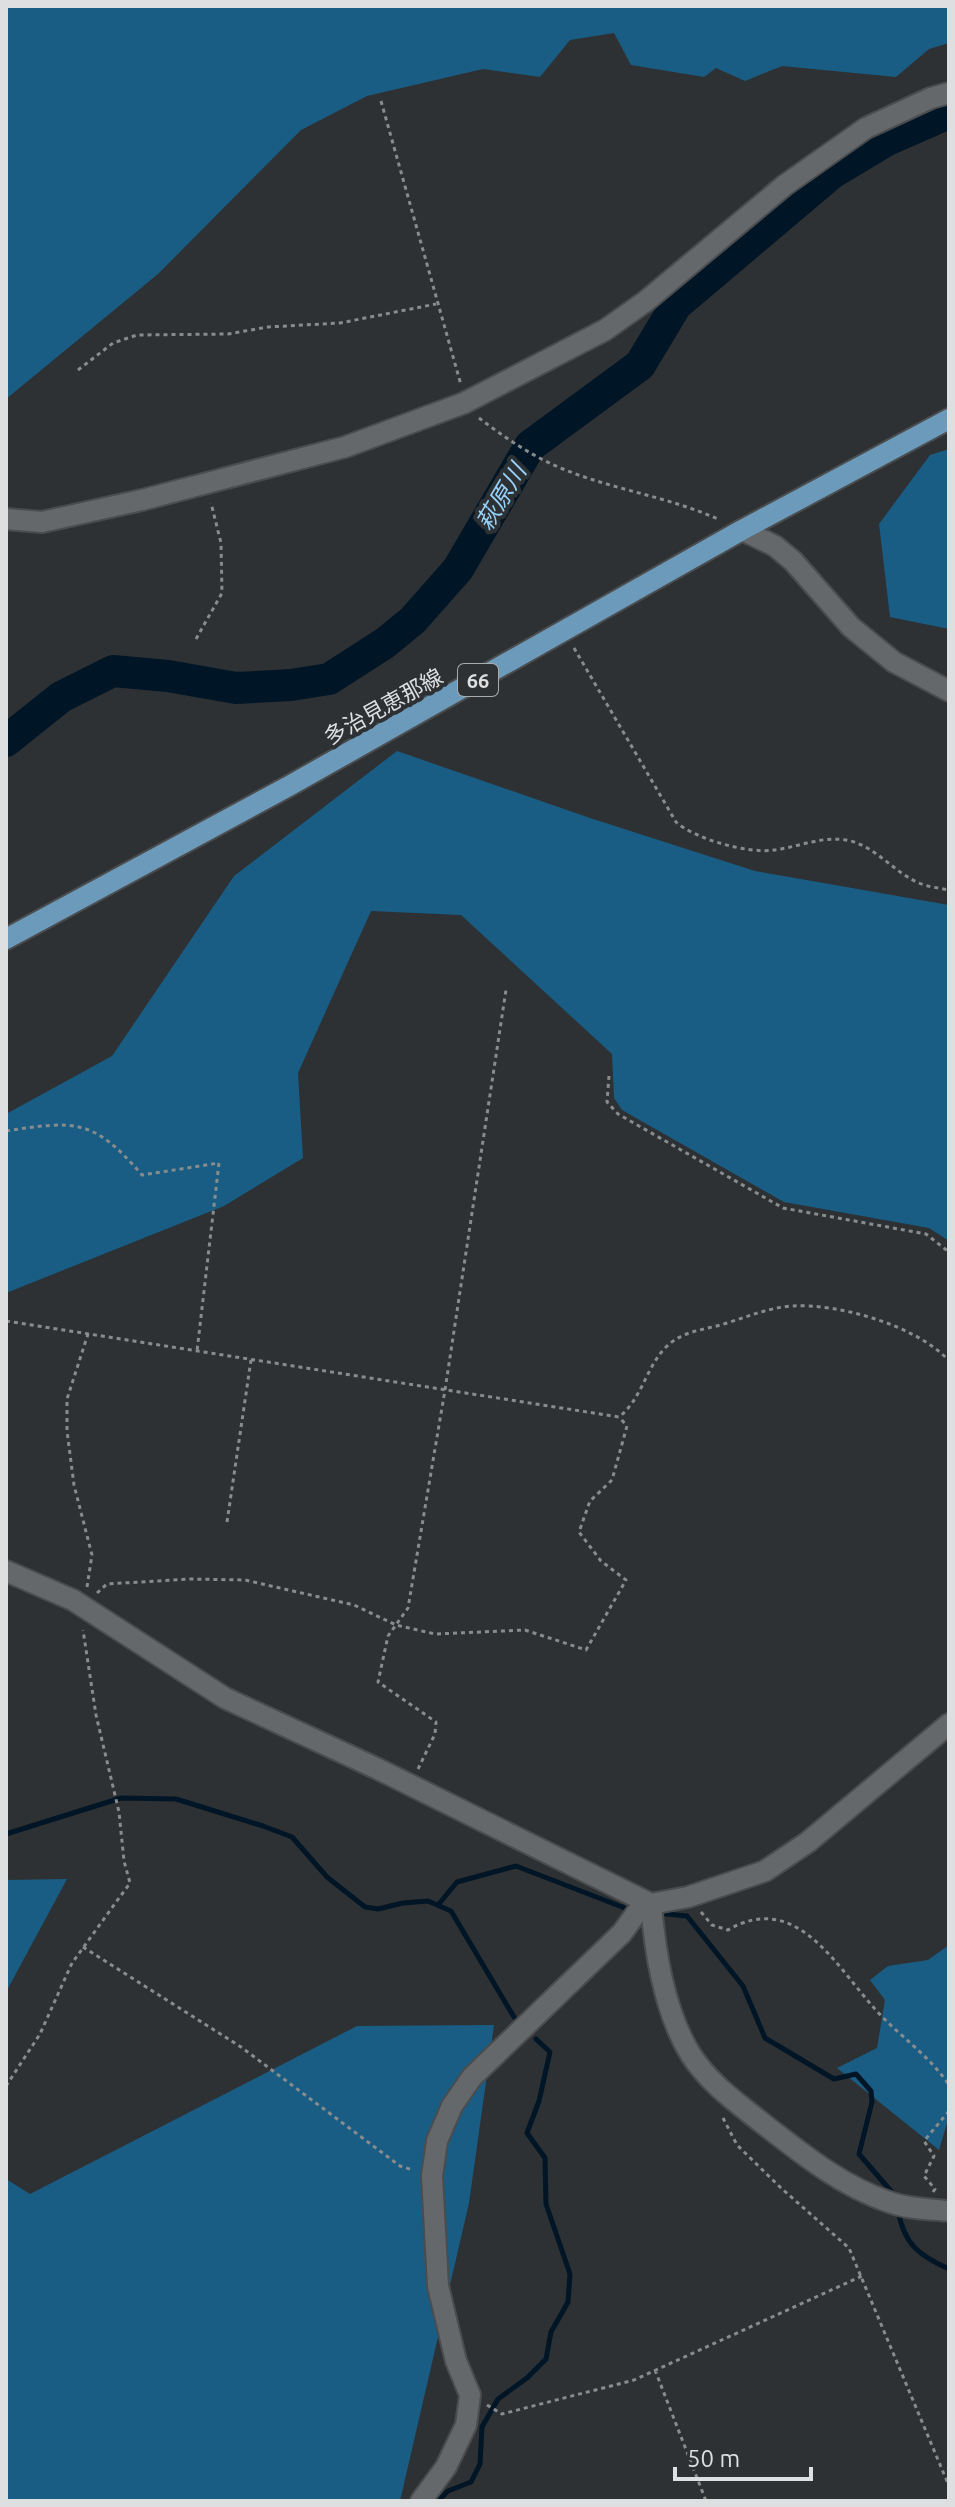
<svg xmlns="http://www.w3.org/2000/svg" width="955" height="2507" font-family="Ubuntu,'Noto Sans JP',sans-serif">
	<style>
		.forest { fill: #195d84 }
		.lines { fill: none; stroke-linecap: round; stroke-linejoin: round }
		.stream { stroke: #001626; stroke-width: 5 }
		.river { stroke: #001626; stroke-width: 32 }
		.street-casing { stroke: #4a4c4e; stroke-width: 24 }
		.primary-casing { stroke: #4a4c4e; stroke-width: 24 }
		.path { stroke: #898c8d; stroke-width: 3; stroke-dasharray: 4 4; stroke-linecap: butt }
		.street { stroke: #65686b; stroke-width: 20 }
		.primary { stroke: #6b9aba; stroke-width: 20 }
		.labels { text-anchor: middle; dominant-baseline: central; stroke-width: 8; stroke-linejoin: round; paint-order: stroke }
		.shield { fill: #2e3133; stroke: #a8abac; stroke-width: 2 }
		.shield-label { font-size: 20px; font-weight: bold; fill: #dddfe0 }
		.street-label { font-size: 22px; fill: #dddfe0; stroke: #2e3133 }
		.water-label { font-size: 24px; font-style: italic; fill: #94d1fb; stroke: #2e3133 }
	</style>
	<rect width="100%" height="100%" fill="#2e3133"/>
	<path class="forest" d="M6 6H949V43L929 49 896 77 782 66 745 81 716 68 704 77 631 65 614 33 570 40 540 77 483 69 367 96 301 130 158 274 6 399Z
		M949 449V629L890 617 879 524 930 455Z
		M397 751 590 818 755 871 949 905V1241L929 1228 784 1202 622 1110 614 1098 612 1054 461 915 371 911 298 1073 303 1158 224 1206 6 1293V1114L112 1056 234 876Z
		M67 1879 6 1992V1880Z
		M949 1945V2116L939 2150 837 2068 877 2048 885 2000 870 1980 888 1966 928 1960Z
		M494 2025 469 2203 400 2501H6V2179L30 2194 357 2026Z"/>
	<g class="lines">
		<path class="stream" d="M6 1834 121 1798 176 1799 263 1826 292 1837 327 1877 365 1907 378 1909 403 1903 428 1901 451 1911 514 2017
			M438 1905 457 1882 516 1866 630 1910
			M656 1913 687 1916 743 1986 765 2038 834 2079 856 2074 871 2091 872 2102 859 2154 896 2197
			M898 2210C904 2245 920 2256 949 2269
			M438 2501 448 2491 471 2482 480 2464 482 2427 498 2399 527 2378 546 2359 551 2332 568 2302 570 2274 546 2204 545 2158 527 2133 539 2101 550 2052 536 2039"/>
		<path class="river" d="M6 741 61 697 113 671 168 676 236 688 291 685 329 679 385 643 413 620 458 569 530 446 640 365 676 305 832 173 887 140 949 113"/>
		<g class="street-casing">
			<path id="street" d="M6 519 42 522 142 500 345 447 464 403 605 330 646 301 785 185 866 128 931 98 949 93
				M742 530 775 546 793 561 851 627 894 662 949 691
				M6 1571 73 1600 225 1698 378 1769 651 1904 688 1897 765 1871 808 1842 949 1724
				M651 1904C655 1953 664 2012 691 2055 709 2083 736 2102 761 2122 801 2153 841 2186 889 2202 908 2209 929 2209 949 2211
				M421 2501 446 2467 466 2425 470 2395 456 2361 438 2286 432 2176 437 2141 452 2106 472 2077 622 1933 645 1901"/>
		</g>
		<g class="primary-casing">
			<path id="primary" d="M6 939 289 786 742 530 949 419"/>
		</g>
		<path class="path" d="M381 101 461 385
			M78 370 113 343 137 335 228 334 268 327 340 323 436 304
			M479 418C504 437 533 457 563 469 614 490 670 497 720 520
			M196 639 222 593 221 543 211 503
			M574 648 676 822C695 839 748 854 774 850 799 847 820 836 846 840 875 845 893 872 919 883 928 887 939 888 949 890
			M609 1076 607 1102 618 1114 783 1208 926 1234 949 1252
			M6 1131C76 1120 94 1119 142 1175L219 1163 197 1351
			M6 1321 619 1417C642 1399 646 1367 666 1347 683 1330 706 1330 727 1323 749 1316 768 1308 792 1306 838 1303 918 1326 949 1361
			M227 1522 251 1360
			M87 1587 92 1555 74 1485 67 1431V1399L88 1334
			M97 1593 107 1584 189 1579 245 1580 354 1605 396 1625 435 1634 525 1630 586 1650 626 1580 601 1561 579 1532 590 1501 612 1480 627 1426 619 1417
			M418 1769 435 1734 436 1722 378 1682 388 1636 408 1608 445 1390 506 990
			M701 1912 712 1925 728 1930C796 1890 836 1966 875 2009 899 2036 929 2055 949 2085
			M83 1947 241 2047 400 2166 413 2170
			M6 2086 40 2034 72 1963 130 1883 124 1861 119 1812 96 1715 83 1630
			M723 2118 737 2145 781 2188 849 2248 949 2486
			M933 2192 935 2189 924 2176 934 2156 924 2141 949 2111
			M655 2370 706 2501
			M487 2405 502 2414 634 2380 862 2276"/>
		<use href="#street" class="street"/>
		<use href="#primary" class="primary"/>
	</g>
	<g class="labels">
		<rect class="shield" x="458" y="664" width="40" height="32" rx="6"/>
		<g class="shield-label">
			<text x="478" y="680">66</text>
		</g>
		<g class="street-label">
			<text transform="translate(383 706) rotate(-29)">多治見恵那線</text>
		</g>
		<g class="water-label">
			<text transform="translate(501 497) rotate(-59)">萩原川</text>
		</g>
	</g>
	<rect width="955" height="2507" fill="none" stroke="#dddfe0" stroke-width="16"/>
	<path d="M675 2467v12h136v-12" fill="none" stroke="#dddfe0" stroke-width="4"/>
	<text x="687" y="2467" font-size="24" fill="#dddfe0" stroke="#2e3133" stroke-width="6" paint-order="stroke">50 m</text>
</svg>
